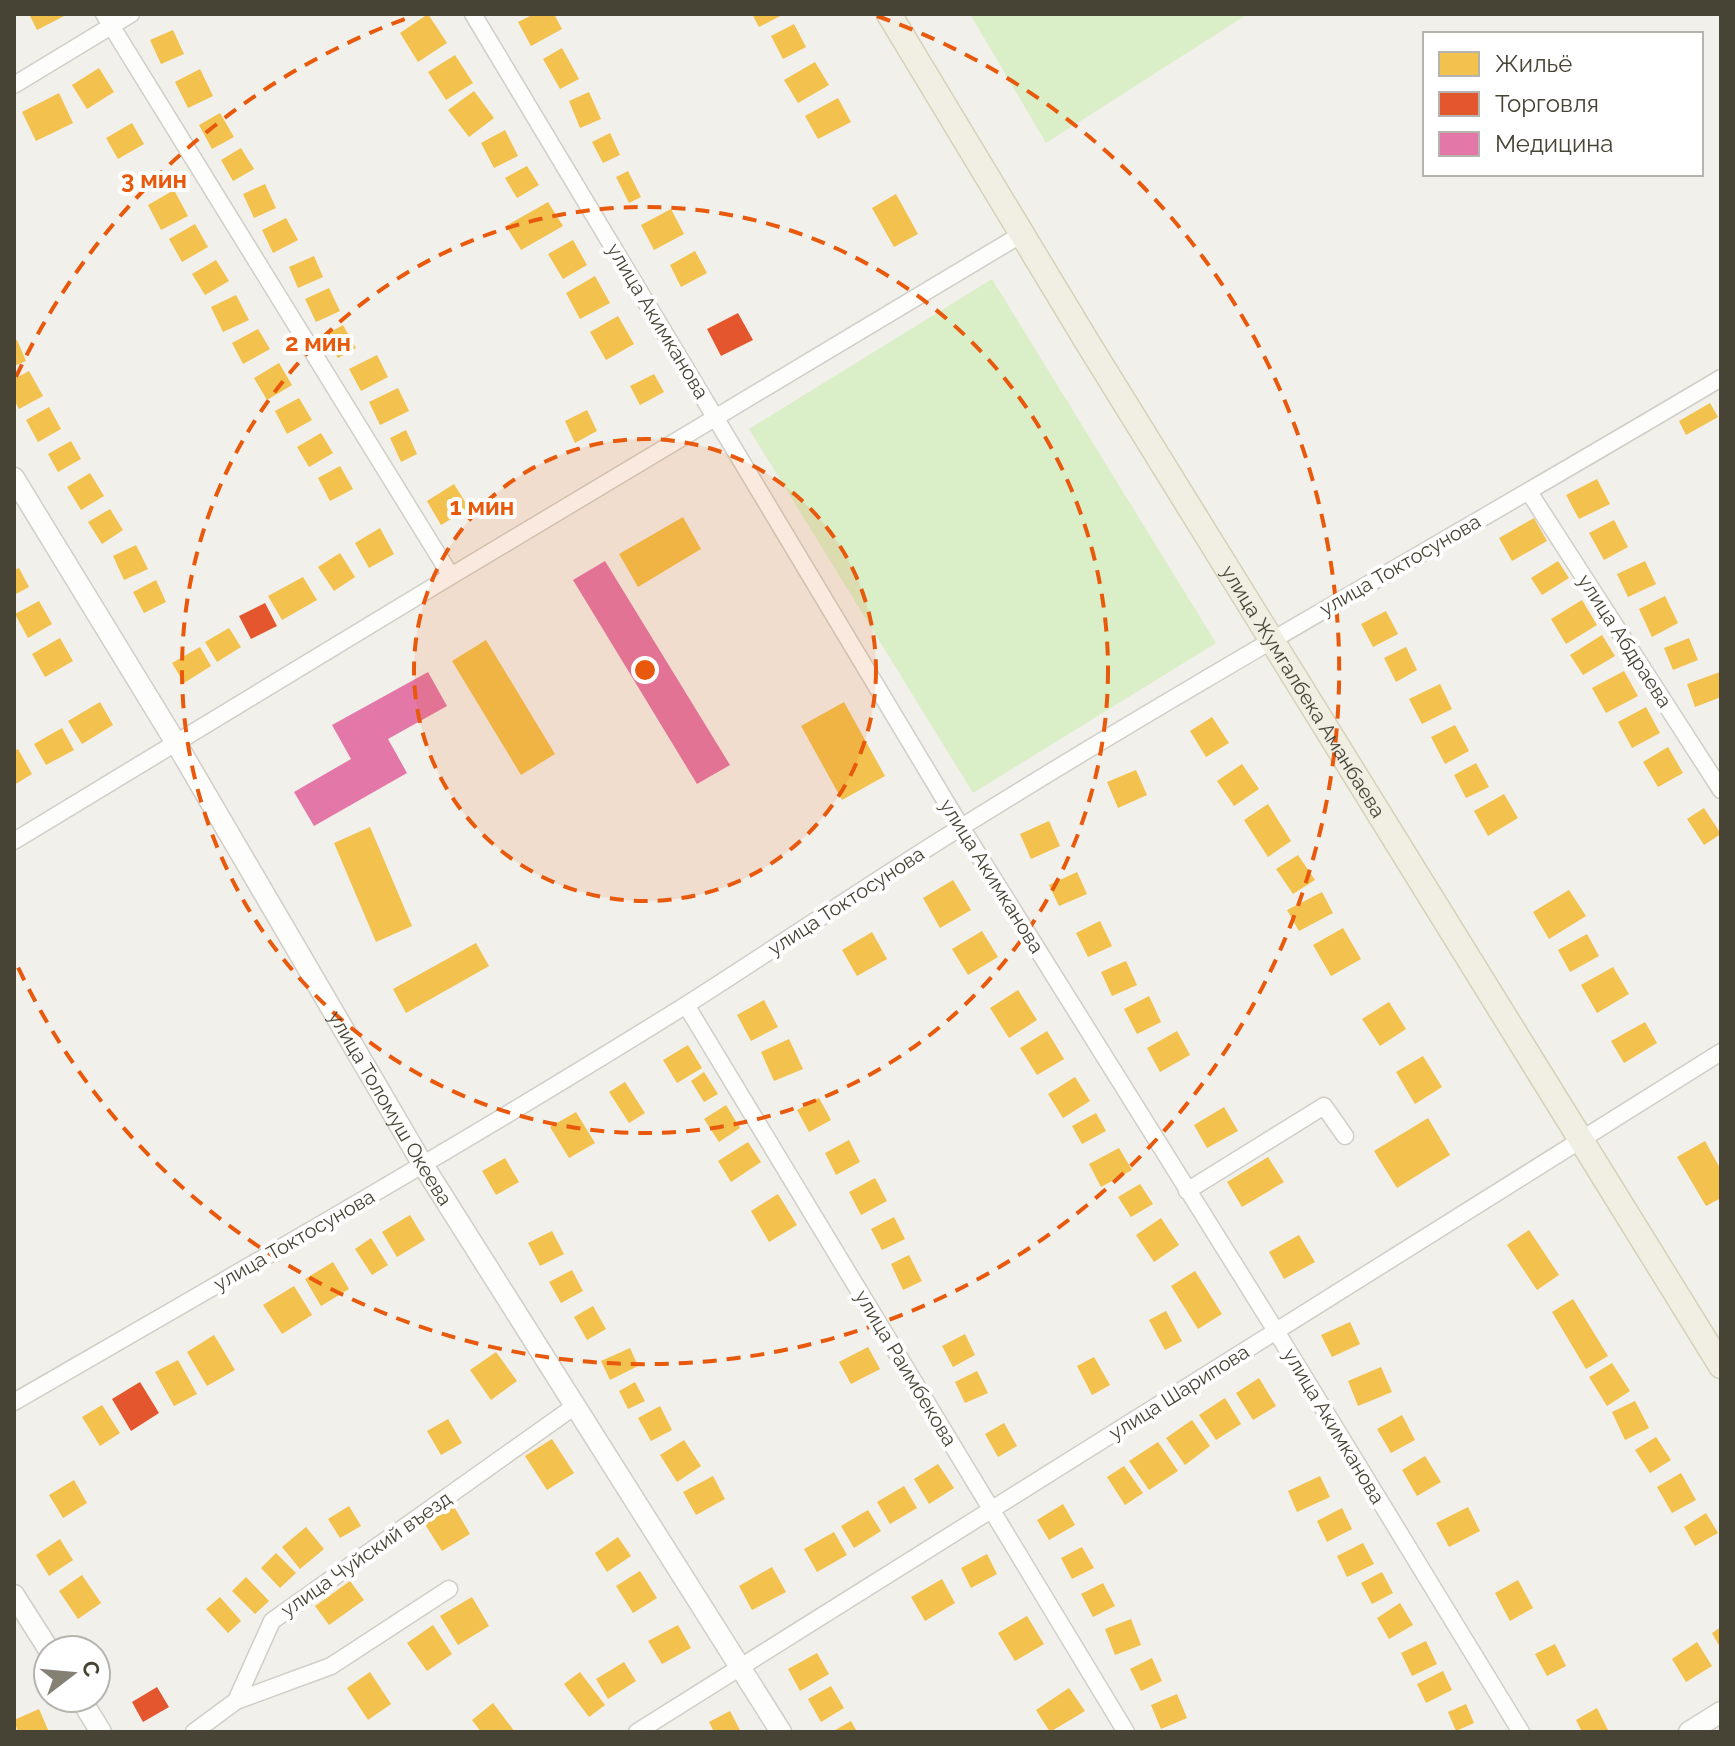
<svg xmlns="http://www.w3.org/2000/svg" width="1735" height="1746" font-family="Raleway,sans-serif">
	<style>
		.green { fill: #daeec8 }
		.homes { fill: #f2c14e }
		.shops { fill: #e4572e }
		.health { fill: #e377a8 }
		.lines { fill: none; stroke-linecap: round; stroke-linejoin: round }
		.minor-casing { stroke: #d0cec7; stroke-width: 19 }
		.tertiary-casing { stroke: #d0cec7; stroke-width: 23 }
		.primary-casing { stroke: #d5d1b6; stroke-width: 27 }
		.minor { stroke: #fdfdfc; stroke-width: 16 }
		.tertiary { stroke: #fdfdfc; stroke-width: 20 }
		.primary { stroke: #f1efe4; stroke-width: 24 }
		.ring { fill: none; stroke: #e8590c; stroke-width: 4; stroke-dasharray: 14 10 }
		.labels { text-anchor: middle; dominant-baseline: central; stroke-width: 8; stroke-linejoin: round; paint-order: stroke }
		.street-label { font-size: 20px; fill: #484435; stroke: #fff }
		.centre { fill: #e8590c; stroke: #fff; stroke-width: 4 }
		.ring-label { font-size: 24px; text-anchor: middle; font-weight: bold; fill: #e8590c; stroke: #fff; stroke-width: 8; stroke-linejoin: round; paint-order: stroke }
	</style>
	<rect width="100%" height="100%" fill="#f2f0ea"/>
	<path class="green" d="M970 14H1248L1046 143Z
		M992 279 1216 643 973 793 749 429Z"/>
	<path class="homes" d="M29 14H68L37 30Z
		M428 14 447 43 418 62 400 33Z
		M534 14H554L562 29 531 46 518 22Z
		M752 14H784L759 27Z
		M794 24 806 47 783 59 771 36Z
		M173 30 184 54 161 64 150 40Z
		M562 48 579 79 560 89 543 59Z
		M455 55 473 83 446 100 428 72Z
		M815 62 829 85 798 103 784 80Z
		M99 68 114 92 87 109 72 85Z
		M200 69 213 96 188 108 175 82Z
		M474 91 494 118 469 137 448 110Z
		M589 92 601 119 580 128 569 101Z
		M59 93 73 123 36 141 22 112Z
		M838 98 851 122 818 139 805 116Z
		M220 113 234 137 212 149 199 125Z
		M132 123 144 144 118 159 106 138Z
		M505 130 518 156 494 168 481 143Z
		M610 133 620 155 603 163 592 142Z
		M241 148 254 169 233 181 221 160Z
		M527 166 539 185 517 198 505 178Z
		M628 171 641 197 629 203 616 177Z
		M265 184 276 208 254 218 243 194Z
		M174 190 188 216 161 230 148 205Z
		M896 194 918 234 894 247 872 208Z
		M548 202 563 226 521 250 506 226Z
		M671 209 684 234 654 250 641 225Z
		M286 218 298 240 273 253 262 230Z
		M195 224 208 247 182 262 169 239Z
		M573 240 587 265 563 279 548 254Z
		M695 251 707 273 681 287 670 265Z
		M314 256 323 277 298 288 289 267Z
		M216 260 229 281 205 295 192 274Z
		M595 276 610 303 580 319 566 293Z
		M329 288 340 311 316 322 305 299Z
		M236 295 249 320 223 332 211 307Z
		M618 316 634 344 606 360 590 332Z
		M343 325 356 348 338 358 325 335Z
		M258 329 270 349 243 364 232 343Z
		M17 340 26 361 14 366V341Z
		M377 355 388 377 361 391 349 369Z
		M279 363 292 385 267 400 254 378Z
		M29 371 43 396 19 409 14 400V379Z
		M654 374 664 392 640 405 630 386Z
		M398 388 409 411 380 425 369 402Z
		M299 398 312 420 287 434 275 411Z
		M1710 403 1718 417 1686 435 1679 421Z
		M49 407 61 429 38 442 26 420Z
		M587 410 597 431 575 443 565 421Z
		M406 430 417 454 401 462 390 438Z
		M321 433 333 453 309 467 297 447Z
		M71 441 81 459 58 472 48 454Z
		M340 466 353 489 330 501 318 478Z
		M90 473 104 496 81 510 67 487Z
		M1597 479 1610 504 1579 519 1566 495Z
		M454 484 469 508 441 525 427 501Z
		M110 509 123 530 102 544 88 522Z
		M683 517 701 549 638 587 619 554Z
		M1534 518 1547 541 1512 561 1499 538Z
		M1614 520 1628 547 1604 560 1589 533Z
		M380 528 394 554 369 568 355 543Z
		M136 545 148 569 124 580 113 556Z
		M340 553 355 577 334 591 318 567Z
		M1558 561 1569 578 1542 595 1531 578Z
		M1645 561 1656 584 1628 597 1617 574Z
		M19 568 29 587 14 595V570Z
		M303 577 317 600 282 620 268 596Z
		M156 580 166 602 144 613 133 592Z
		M1665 596 1678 623 1652 637 1639 609Z
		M1582 600 1597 625 1566 644 1551 619Z
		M39 601 52 624 28 638 15 614Z
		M1386 611 1398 634 1373 647 1361 624Z
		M229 628 241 647 217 662 205 642Z
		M1602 635 1615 656 1583 675 1570 655Z
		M60 638 73 661 45 677 32 654Z
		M1689 638 1698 660 1673 670 1664 648Z
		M486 640 555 754 521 775 452 661Z
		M200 647 211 666 184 683 172 663Z
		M1406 647 1417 670 1396 682 1384 658Z
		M1624 671 1638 696 1606 713 1592 688Z
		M1720 672 1721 697 1695 707 1687 684Z
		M1440 684 1452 709 1422 724 1409 699Z
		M100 702 113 725 82 744 68 721Z
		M844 702 885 776 842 800 801 726Z
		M1646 707 1660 733 1632 748 1618 722Z
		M1212 717 1229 743 1206 757 1190 731Z
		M1455 725 1469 751 1445 764 1431 737Z
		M62 728 74 750 46 765 34 744Z
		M1668 747 1683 773 1658 787 1643 762Z
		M18 749 32 774 14 785V751Z
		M1476 763 1489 787 1466 798 1454 775Z
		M1242 764 1259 789 1234 806 1217 781Z
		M1136 770 1147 795 1118 808 1107 782Z
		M1504 794 1518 818 1488 836 1474 811Z
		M1268 804 1291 841 1268 857 1244 820Z
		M1704 808 1721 834 1704 845 1687 819Z
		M1049 821 1060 846 1031 859 1020 834Z
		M370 827 412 926 376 942 334 843Z
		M1298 855 1315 880 1293 894 1276 869Z
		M1077 872 1087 894 1059 906 1049 885Z
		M953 880 971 910 940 928 923 898Z
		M1569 890 1586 916 1549 939 1533 912Z
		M1322 892 1333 913 1299 931 1287 910Z
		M1100 921 1112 946 1088 957 1076 933Z
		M1343 928 1361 959 1331 976 1313 945Z
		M982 931 998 957 968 975 952 949Z
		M872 932 887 959 857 976 842 950Z
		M1587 934 1599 956 1570 972 1558 950Z
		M476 943 489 966 406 1013 393 989Z
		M1126 961 1137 985 1112 996 1101 972Z
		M1613 967 1629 994 1597 1013 1581 985Z
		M1018 990 1037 1020 1009 1038 990 1008Z
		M1149 996 1161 1022 1137 1034 1124 1009Z
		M764 1000 778 1027 751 1041 737 1015Z
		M1389 1002 1406 1029 1380 1046 1362 1019Z
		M1645 1022 1657 1043 1624 1063 1611 1041Z
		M1047 1031 1064 1059 1037 1075 1020 1048Z
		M1177 1031 1190 1055 1160 1072 1147 1048Z
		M789 1039 803 1069 774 1081 761 1052Z
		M688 1045 702 1068 677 1083 663 1060Z
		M1423 1056 1442 1087 1415 1104 1396 1072Z
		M704 1072 718 1094 704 1102 691 1081Z
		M1075 1077 1090 1101 1063 1118 1048 1094Z
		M625 1082 645 1113 629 1123 609 1092Z
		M819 1098 831 1120 809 1132 797 1110Z
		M726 1105 740 1128 719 1142 704 1119Z
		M1224 1107 1238 1131 1207 1148 1194 1125Z
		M576 1112 595 1143 569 1158 550 1127Z
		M1096 1113 1106 1131 1082 1144 1072 1126Z
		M1428 1118 1450 1155 1397 1188 1374 1151Z
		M849 1140 860 1162 836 1175 825 1153Z
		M1705 1141 1721 1170V1198L1706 1206 1677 1157Z
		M748 1142 761 1162 731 1182 718 1161Z
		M1119 1148 1132 1170 1101 1187 1089 1164Z
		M1268 1157 1284 1182 1242 1207 1227 1182Z
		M505 1158 519 1182 496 1195 482 1171Z
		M875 1178 887 1201 861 1215 849 1192Z
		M1140 1184 1153 1204 1131 1217 1118 1197Z
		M778 1194 797 1225 769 1242 751 1211Z
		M410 1215 425 1240 397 1257 382 1232Z
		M894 1217 905 1239 882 1250 871 1229Z
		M1161 1218 1179 1245 1154 1262 1136 1235Z
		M1529 1230 1559 1275 1537 1290 1507 1245Z
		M552 1231 564 1254 540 1266 528 1243Z
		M1299 1235 1315 1262 1284 1279 1269 1252Z
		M371 1238 388 1265 372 1275 355 1249Z
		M909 1255 922 1281 903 1290 891 1264Z
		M333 1262 349 1289 321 1306 305 1279Z
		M572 1270 583 1291 561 1303 549 1282Z
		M1195 1271 1222 1314 1198 1329 1171 1286Z
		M294 1286 312 1315 282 1334 263 1305Z
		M1573 1299 1608 1356 1586 1369 1552 1312Z
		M593 1306 606 1329 587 1340 574 1317Z
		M1166 1311 1182 1341 1165 1350 1149 1320Z
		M1350 1322 1360 1344 1332 1357 1321 1335Z
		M965 1334 975 1355 953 1367 942 1346Z
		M214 1335 235 1370 207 1386 187 1352Z
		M868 1347 880 1369 851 1384 839 1362Z
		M630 1348 638 1366 610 1380 601 1361Z
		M496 1352 517 1381 491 1400 470 1370Z
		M1094 1357 1110 1385 1092 1395 1077 1366Z
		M178 1360 197 1394 174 1406 155 1372Z
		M1612 1363 1630 1391 1607 1406 1589 1377Z
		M1381 1367 1392 1392 1358 1406 1348 1381Z
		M977 1371 988 1393 965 1403 955 1382Z
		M1259 1378 1276 1406 1253 1420 1236 1393Z
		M635 1382 645 1401 628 1409 619 1391Z
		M1225 1398 1241 1424 1216 1440 1199 1415Z
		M1635 1401 1649 1428 1625 1440 1612 1412Z
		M102 1405 120 1433 100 1446 82 1417Z
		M660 1406 672 1430 651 1441 638 1418Z
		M1402 1415 1415 1440 1391 1453 1377 1429Z
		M448 1419 462 1443 441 1455 427 1431Z
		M1192 1420 1210 1446 1185 1465 1166 1438Z
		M1004 1423 1017 1446 998 1457 985 1434Z
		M1656 1437 1671 1460 1650 1473 1635 1450Z
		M552 1439 574 1473 547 1490 525 1456Z
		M684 1440 701 1466 677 1482 660 1455Z
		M1158 1442 1178 1471 1149 1490 1129 1461Z
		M1425 1456 1441 1482 1417 1496 1402 1470Z
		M938 1464 954 1488 929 1504 914 1479Z
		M1124 1466 1143 1493 1125 1505 1107 1477Z
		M1681 1473 1696 1500 1672 1513 1657 1487Z
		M713 1476 725 1499 696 1515 683 1492Z
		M1320 1476 1330 1497 1297 1512 1288 1491Z
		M74 1480 87 1503 63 1518 49 1495Z
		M904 1486 917 1508 890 1524 877 1502Z
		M1063 1504 1075 1525 1049 1540 1037 1520Z
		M453 1505 470 1534 442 1551 424 1523Z
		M349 1506 361 1526 340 1538 328 1519Z
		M1468 1507 1480 1531 1449 1547 1436 1523Z
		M1342 1508 1352 1529 1327 1542 1317 1521Z
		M868 1510 881 1531 854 1548 841 1526Z
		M1706 1513 1718 1533 1695 1546 1684 1527Z
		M306 1527 324 1549 300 1569 282 1547Z
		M834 1532 847 1555 817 1572 804 1549Z
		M618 1537 631 1556 607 1572 595 1553Z
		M60 1539 73 1560 49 1576 36 1555Z
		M1363 1543 1374 1564 1347 1577 1337 1556Z
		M1082 1547 1094 1568 1072 1579 1061 1558Z
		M276 1553 296 1573 280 1588 261 1568Z
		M987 1554 997 1574 971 1588 961 1568Z
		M772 1567 786 1592 752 1610 739 1586Z
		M640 1571 657 1598 633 1613 616 1586Z
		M1382 1572 1393 1593 1372 1604 1361 1583Z
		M82 1575 101 1603 78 1619 59 1591Z
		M246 1577 269 1601 255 1614 232 1591Z
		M942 1579 955 1603 925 1621 911 1597Z
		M1518 1580 1533 1608 1510 1621 1495 1593Z
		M350 1581 364 1600 329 1625 315 1606Z
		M1103 1583 1115 1606 1093 1617 1081 1594Z
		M220 1597 241 1621 228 1633 206 1609Z
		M472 1597 489 1626 458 1645 440 1616Z
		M1400 1603 1413 1625 1389 1639 1377 1618Z
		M1027 1616 1044 1644 1015 1661 998 1633Z
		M1131 1619 1141 1645 1115 1655 1105 1629Z
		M433 1625 452 1654 427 1671 407 1643Z
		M678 1625 691 1648 662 1664 648 1641Z
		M1721 1627V1649L1712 1633Z
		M1426 1641 1437 1664 1412 1676 1401 1653Z
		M1697 1642 1712 1666 1686 1682 1672 1659Z
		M1555 1644 1566 1666 1547 1676 1535 1654Z
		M817 1653 829 1674 800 1691 788 1669Z
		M1152 1658 1162 1681 1141 1691 1130 1669Z
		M624 1662 636 1681 608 1699 596 1679Z
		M1443 1671 1452 1690 1426 1703 1417 1684Z
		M370 1672 391 1704 368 1720 347 1688Z
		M580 1672 605 1705 589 1717 564 1684Z
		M831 1686 844 1708 821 1722 808 1699Z
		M1069 1688 1085 1711 1050 1732 1036 1710Z
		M1177 1694 1187 1718 1161 1729 1151 1705Z
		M493 1703 515 1732H481L472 1720Z
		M1466 1704 1474 1723 1456 1731 1448 1712Z
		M1597 1708 1608 1730 1604 1732H1582L1576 1720Z
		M39 1709 49 1732H18L14 1720Z
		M730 1711 741 1732H714L709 1722Z
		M851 1721 857 1732H832Z"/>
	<path class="shops" d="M738 313 753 340 721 356 707 329Z
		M265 603 277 626 251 639 239 616Z
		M140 1382 159 1413 131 1431 112 1399Z
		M157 1687 169 1707 143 1722 132 1702Z"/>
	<path class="health" d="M605 561 730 765 697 784 573 580Z
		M428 672 447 706 388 739 407 773 314 826 294 792 351 759 332 725Z"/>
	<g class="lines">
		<g class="minor-casing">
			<path id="minor" d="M104 14 451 576
				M473 14 961 827 1276 1331 1521 1732
				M14 85 131 14
				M1529 492 1721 790
				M14 841 451 576 1022 234
				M686 1005 1126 1732
				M1187 1191 1324 1106 1345 1136
				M14 1402C239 1272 465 1143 686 1005 779 946 869 884 963 826 1212 671 1469 528 1721 378
				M236 1701 331 1666 449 1589
				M194 1732 236 1701 272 1621 575 1406
				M637 1732 1721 1052"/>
		</g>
		<g class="tertiary-casing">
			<g id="tertiary">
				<path id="s1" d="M14 478 176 743 423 1165 781 1732"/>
				<path d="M14 1595 49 1650"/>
				<path d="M80 1698 101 1732"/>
				<path d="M1689 1732 1721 1712"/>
			</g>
		</g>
		<g class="primary-casing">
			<g id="primary">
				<path id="s2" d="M889 14 1089 345 1721 1366"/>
			</g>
		</g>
		<use href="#minor" class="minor"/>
		<use href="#tertiary" class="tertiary"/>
		<use href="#primary" class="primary"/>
	</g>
	<circle cx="645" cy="670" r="231" fill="#e8590c" fill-opacity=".12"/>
	<g class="ring">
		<circle cx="645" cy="670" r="231"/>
		<circle cx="645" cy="670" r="463"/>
		<path d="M16 377A694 694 0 0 1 413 16M877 16A694 694 0 1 1 16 963"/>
	</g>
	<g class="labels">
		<g class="street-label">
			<text transform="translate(658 321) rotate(59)">улица Акимканова</text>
			<text transform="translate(1400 565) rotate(-30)">улица Токтосунова</text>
			<text transform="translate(1625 641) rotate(57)">улица Абдраева</text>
			<text stroke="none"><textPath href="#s2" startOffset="794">улица Жумгалбека Аманбаева</textPath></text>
			<text transform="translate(992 876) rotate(58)">улица Акимканова</text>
			<text transform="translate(846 901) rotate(-33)">улица Токтосунова</text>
			<text stroke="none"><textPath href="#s1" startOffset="734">улица Толомуш Океева</textPath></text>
			<text transform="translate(294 1240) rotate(-30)">улица Токтосунова</text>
			<text transform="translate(906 1368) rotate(59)">улица Раимбекова</text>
			<text transform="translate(1179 1392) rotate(-32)">улица Шарипова</text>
			<text transform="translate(1334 1426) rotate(59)">улица Акимканова</text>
			<text transform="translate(366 1554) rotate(-35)">улица Чуйский въезд</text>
		</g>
	</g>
	<circle cx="645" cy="670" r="12" class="centre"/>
	<g class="ring-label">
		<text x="154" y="188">3 мин</text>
		<text x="318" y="351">2 мин</text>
		<text x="482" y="515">1 мин</text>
	</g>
	<rect width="1735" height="1746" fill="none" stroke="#484435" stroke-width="32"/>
	<rect x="1423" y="32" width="280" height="144" fill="#ffffff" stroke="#b6b4ae" stroke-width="2"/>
	<rect x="1439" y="52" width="40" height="24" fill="#f2c14e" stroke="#b6b4ae" stroke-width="2"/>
	<text x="1495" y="72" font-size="24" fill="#484435">Жильё</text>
	<rect x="1439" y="92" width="40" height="24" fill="#e4572e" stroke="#b6b4ae" stroke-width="2"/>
	<text x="1495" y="112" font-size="24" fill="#484435">Торговля</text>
	<rect x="1439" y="132" width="40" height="24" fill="#e377a8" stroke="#b6b4ae" stroke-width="2"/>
	<text x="1495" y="152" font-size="24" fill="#484435">Медицина</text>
	<g transform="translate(72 1674) rotate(74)"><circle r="38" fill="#ffffff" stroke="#b6b4ae" stroke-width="2"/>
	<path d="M0-6L14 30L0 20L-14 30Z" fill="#848074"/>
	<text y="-12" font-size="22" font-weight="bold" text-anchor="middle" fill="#484435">С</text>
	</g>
</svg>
